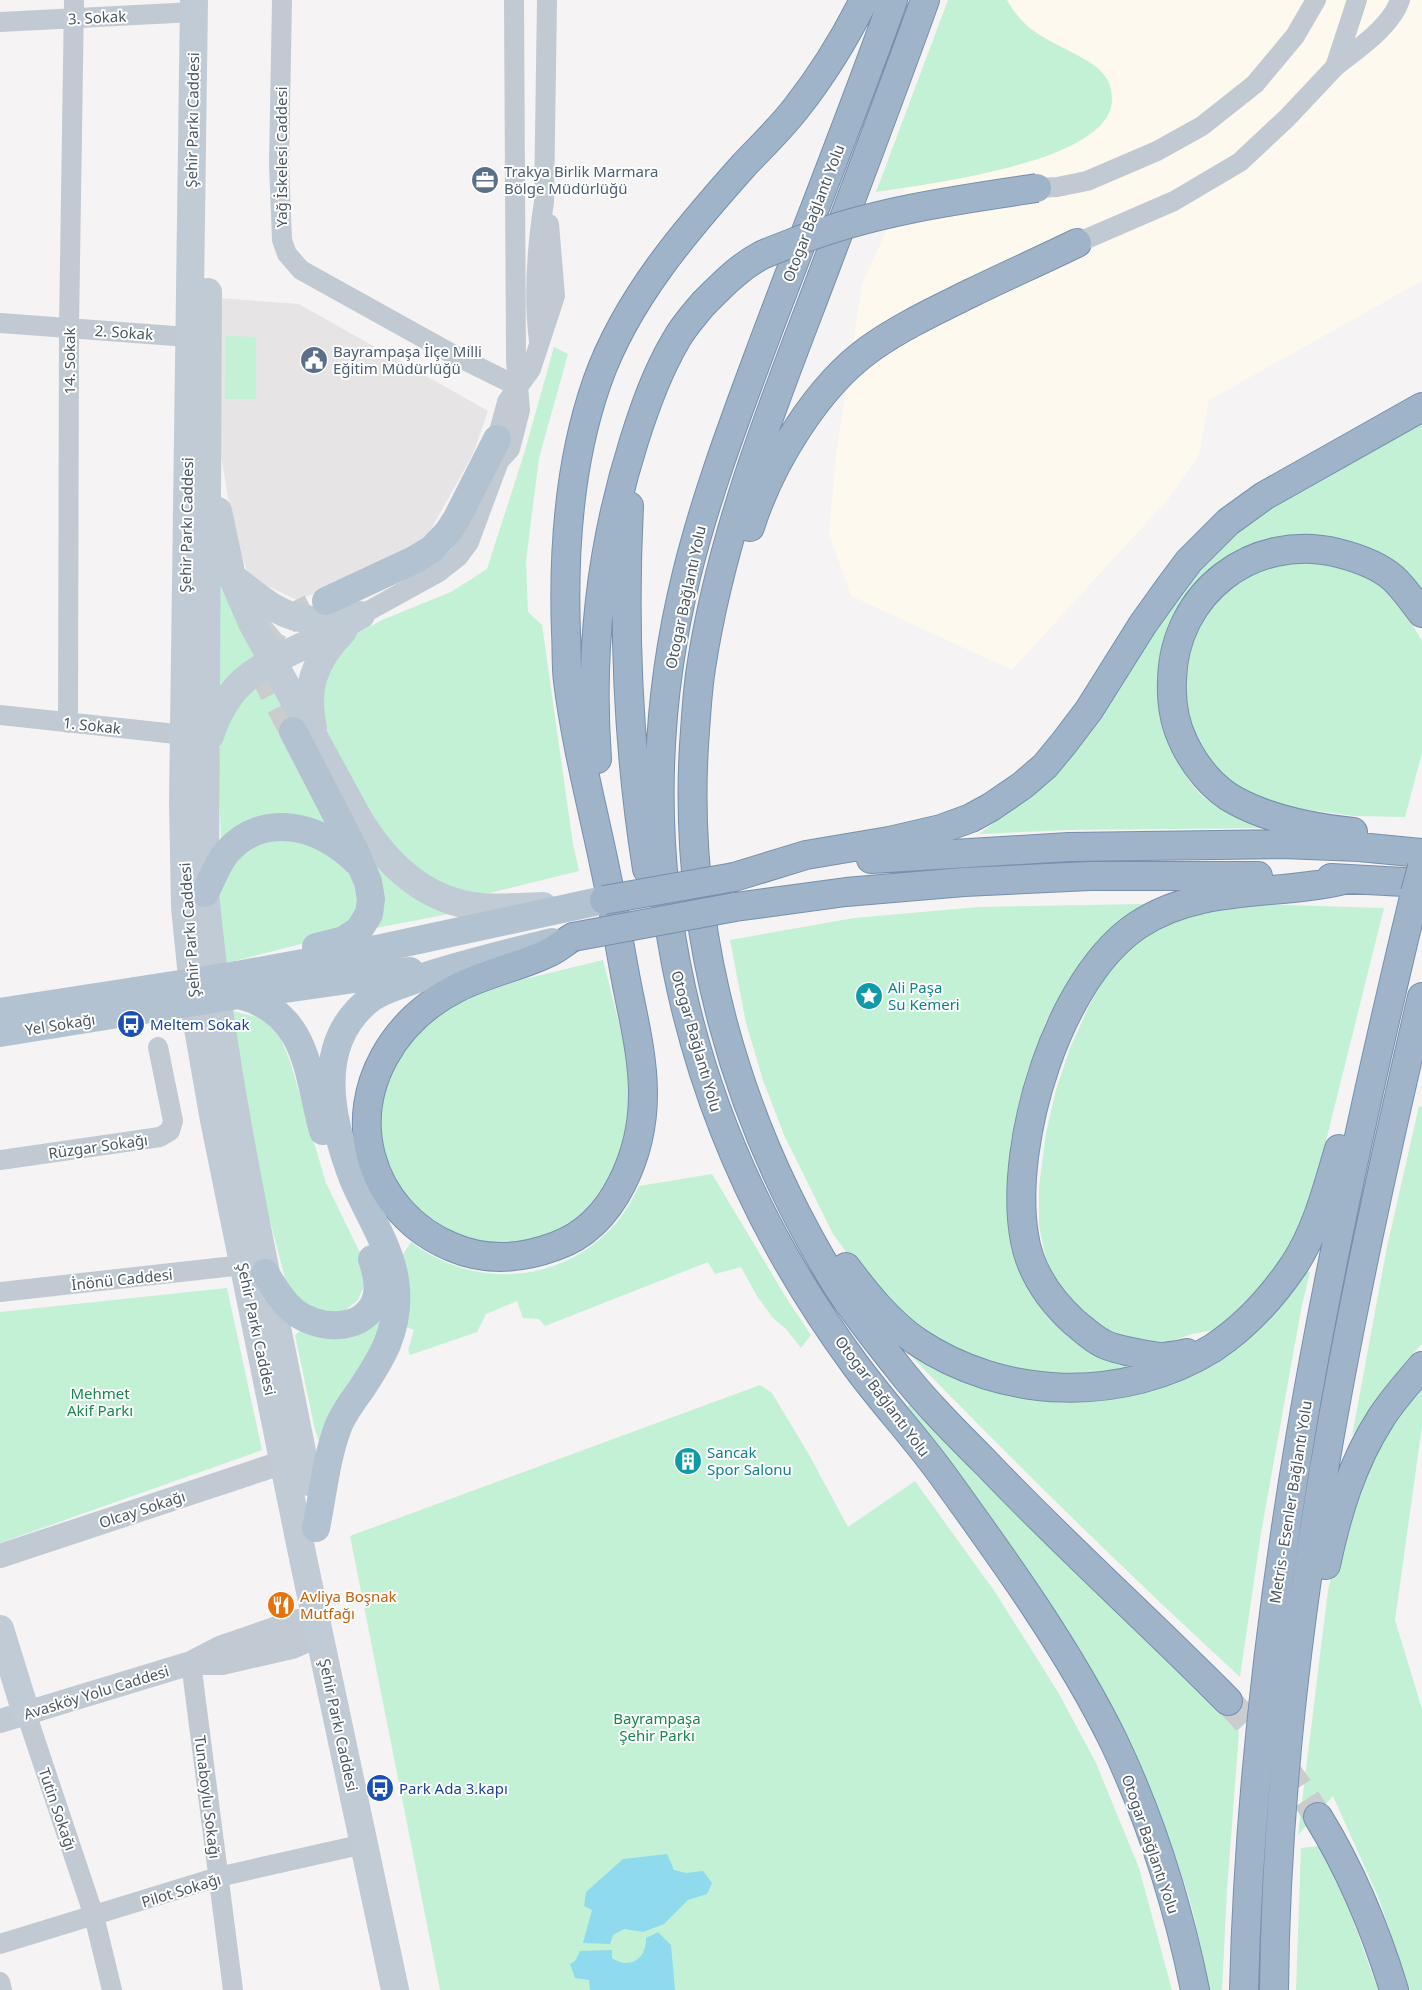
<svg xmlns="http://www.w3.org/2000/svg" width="1422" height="1990" font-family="'Noto Sans',sans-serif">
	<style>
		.commercial { fill: #fdf9ef }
		.education { fill: #e6e4e5 }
		.green { fill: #c3f1d5 }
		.water { fill: #90daee }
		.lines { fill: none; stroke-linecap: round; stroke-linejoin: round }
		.primary-tunnel { stroke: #caccce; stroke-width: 28; stroke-dasharray: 28 14; stroke-linecap: butt }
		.trunk-tunnel { stroke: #caccce; stroke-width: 28; stroke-dasharray: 28 14; stroke-linecap: butt }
		.trunk-casing { stroke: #7690ad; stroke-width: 30 }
		.minor { stroke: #c1cad2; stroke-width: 20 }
		.tertiary { stroke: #c1cad2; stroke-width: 24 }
		.secondary { stroke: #c1cbd6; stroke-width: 28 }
		.primary { stroke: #b3c2d1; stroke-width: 28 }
		.trunk { stroke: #9fb4c9; stroke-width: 28 }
		.trunk-bridge-casing { stroke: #7690ad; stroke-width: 30; stroke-linecap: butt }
		.primary-bridge { stroke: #b3c2d1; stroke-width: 28 }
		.trunk-bridge { stroke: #9fb4c9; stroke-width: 28 }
		.labels { text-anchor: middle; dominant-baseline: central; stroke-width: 4; stroke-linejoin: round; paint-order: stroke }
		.street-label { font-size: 15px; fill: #4a5661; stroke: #fff }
		.service-label { font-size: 15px; fill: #4e5e75; stroke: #fff; text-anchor: start }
		.culture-label { font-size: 15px; fill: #0d838f; stroke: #fff; text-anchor: start }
		.transit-label { font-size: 15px; fill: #164399; stroke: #fff; text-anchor: start }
		.park-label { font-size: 15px; fill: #17864f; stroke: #fff }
		.food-label { font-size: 15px; fill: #c56008; stroke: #fff; text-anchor: start }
	</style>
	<rect width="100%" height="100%" fill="#f5f3f3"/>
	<path class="commercial" d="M986 0H1422V281L1209 400 1199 455 1169 498 1012 670 851 596 829 533 836 455 862 284 970 46Z"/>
	<path class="education" d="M219 298 299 304 488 411 473 454 425 540 342 583 297 600 250 578 236 542 217 433Z"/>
	<path class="green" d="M948 0H1007C1025 32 1046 38 1077 55 1087 61 1097 65 1104 75 1110 82 1112 90 1112 100 1111 163 925 184 876 192Z
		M226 336 256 337V399H225Z
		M554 347 568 354 539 458 526 561 528 612 542 625 573 844 579 871 481 895 439 884 419 873 386 841 324 735 323 674 354 635 382 620 451 592 487 569 524 454Z
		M1422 422V598L1343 541 1199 587 1169 740C1177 762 1189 786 1208 801 1226 814 1249 820 1268 828L1069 830 979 834 1031 795 1200 565 1228 539 1271 506Z
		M1294 562 1322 563 1349 569 1370 578 1387 590 1409 619 1422 641V753L1405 817 1354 816 1295 808 1260 797 1226 782 1190 738 1181 672 1202 619 1224 592 1253 572 1274 565Z
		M220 565 258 655 224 686H220Z
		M269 673 297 725 333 829 221 843C221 808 213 750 227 719 232 709 260 683 269 673Z
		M296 840 316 846 350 871 359 883 358 913 336 935 227 963 220 917 219 897 224 874 251 847 274 841Z
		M373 860 454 913 371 929Z
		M1144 904 1112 930 1067 987 1046 1021 1028 1070 1013 1136 1010 1172 1036 1298 1050 1319 1087 1349 1113 1361 1137 1368 1118 1374 1038 1377 937 1345 863 1275 833 1234 784 1135 763 1080 746 1023 730 940 854 918 979 907Z
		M1255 904 1384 908 1314 1189 1302 1227 1271 1282 1219 1329 1192 1334 1169 1342 1140 1340 1099 1327 1056 1284 1046 1259 1039 1226V1187L1046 1133 1056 1090 1070 1048 1089 1006 1108 972 1131 946 1160 926 1188 914Z
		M603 960 626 1052 629 1086 628 1113 622 1142 612 1172 602 1188 584 1212 569 1227 526 1246 467 1241 433 1224 411 1206 384 1158 379 1134V1106L393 1064 424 1025 453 1005 474 995 525 979Z
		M232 1011 257 1017 270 1024 278 1032 290 1061 326 1183 363 1259 366 1281 358 1300 343 1312H323L296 1298 287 1286 261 1186Z
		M1419 1106 1422 1107V1344L1407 1360 1352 1436 1387 1247Z
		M712 1174 787 1299 811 1335 801 1348 786 1329 772 1317 757 1296 741 1267 715 1274 708 1262 545 1326 539 1319 523 1318 517 1301 486 1314 477 1332 410 1355 408 1350 414 1330 406 1327 400 1259 411 1242C475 1291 564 1284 617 1222 626 1211 633 1198 639 1186Z
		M1300 1271 1310 1272 1301 1310 1261 1533 1240 1677C1128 1574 1018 1466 911 1356L946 1372 1155 1387Z
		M227 1288 262 1450 0 1543V1312Z
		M381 1314C384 1347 338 1413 320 1443L315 1430 295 1335 303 1329C339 1344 356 1345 381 1314Z
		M1422 1381V1426L1395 1620 1422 1709V1990H1410L1379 1899 1333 1796 1298 1835 1328 1590 1359 1471Z
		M760 1385 772 1393 808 1453 848 1527 915 1481 995 1592 1058 1692 1096 1763 1139 1868 1172 1990H440L350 1536Z
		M910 1404 1138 1626 1239 1732 1227 1890 1222 1990H1209C1203 1957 1197 1923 1187 1891 1154 1788 1108 1684 1044 1596 999 1533 949 1473 901 1412Z
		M1319 1846 1341 1887 1378 1990H1296L1301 1848Z"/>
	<path class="water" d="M667 1854 674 1870 686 1873 703 1871 712 1883 707 1894 688 1900 664 1924 643 1932 624 1929 613 1935 610 1944 583 1943 592 1910 584 1906 586 1892 623 1859Z
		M658 1932 671 1945 675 1990H590L589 1980 575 1978 570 1964 575 1961 580 1951 612 1950V1958C629 1970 647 1959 646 1938Z"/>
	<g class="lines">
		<path class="primary-tunnel" d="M293 731 269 684 265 668 267 645 273 631 285 621 311 608"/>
		<path class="trunk-tunnel" d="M1228 1701 1265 1741 1297 1785 1318 1817"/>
		<g class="trunk-casing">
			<path id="trunk" d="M893 0C853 113 808 224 766 336 737 414 707 492 687 573 617 855 685 1134 856 1366 884 1404 916 1438 944 1477 1004 1560 1069 1650 1114 1742 1151 1820 1178 1906 1195 1990
				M925 0C888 103 849 205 810 308 765 425 720 543 701 668 697 693 696 719 694 745 683 933 735 1118 833 1279 851 1309 874 1337 896 1365 923 1400 955 1432 987 1464 1065 1546 1149 1621 1228 1701
				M629 506C623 627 628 749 647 869
				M750 527C770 464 817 386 871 348 902 326 937 310 971 293 1006 276 1042 260 1077 243
				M597 759C589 650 601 545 634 441 645 406 657 372 676 340 683 327 694 315 703 304
				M1353 832C1314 828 1271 820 1236 801 1213 789 1195 766 1184 743 1174 723 1171 702 1172 680 1174 593 1253 532 1338 553 1358 558 1378 565 1393 578 1404 588 1413 602 1422 613
				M871 859 1069 847 1283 844 1359 847 1422 853
				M734 877 806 855 889 841 941 829 971 818 991 807 1023 785 1045 766 1064 743 1089 710 1143 624 1171 585 1189 561 1228 522 1264 496 1422 407
				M1331 878 1422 883
				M735 907 846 892 964 882 1090 876H1258
				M573 937C565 942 557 949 548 953 519 967 486 973 457 988 395 1019 353 1086 371 1156 382 1198 413 1231 452 1247 487 1262 521 1259 556 1246 615 1225 643 1152 643 1094 643 1051 631 1010 624 969 618 937 613 905 606 873 593 809 576 746 568 681 566 665 567 649 566 633 563 549 569 462 597 382 626 299 687 229 744 165 762 146 781 128 797 107 823 74 845 38 864 0
				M846 1267C867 1295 888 1321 916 1341 1003 1400 1123 1404 1213 1348 1245 1327 1273 1296 1294 1265 1317 1230 1327 1189 1339 1149
				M1187 1353C1180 1355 1172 1356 1164 1357 1152 1357 1112 1349 1102 1343 1092 1338 1083 1329 1074 1322 1048 1298 1029 1270 1024 1235 1009 1143 1058 978 1138 925 1201 883 1278 897 1348 879
				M1326 1565C1337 1513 1352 1463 1381 1418 1393 1399 1408 1383 1422 1366
				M1318 1817C1352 1872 1375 1928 1394 1990
				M1244 1990C1253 1618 1328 1254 1415 893
				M1274 1990C1277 1654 1346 1323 1422 997"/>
		</g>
		<path class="minor" d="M282 0 279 164 282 240 287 254 301 270 454 355 519 387
			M0 22 194 12
			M1335 67C1357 49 1391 27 1400 0
			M1037 188 1057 187 1087 181 1157 151 1202 126 1255 84 1295 36 1316 0
			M1077 243 1174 201 1240 162 1287 118 1335 67 1357 0
			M0 323 188 337
			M539 341C533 295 537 247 544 202L547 0
			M499 454 497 439 507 402 531 369 555 296 549 224
			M361 615 439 572 458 557 469 542 499 461 510 449 514 434 520 410 516 361 514 0
			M0 715 185 735
			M68 723 69 328 74 0
			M0 1160 160 1137 170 1131 173 1121 158 1047
			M0 1292 243 1265
			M191 1663 233 1990
			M26 1713 94 1916 112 1990
			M0 1944 218 1877 364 1844
			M0 1982 2 1990"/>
		<path class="tertiary" d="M0 1556 284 1462
			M0 1721 191 1663 222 1647 298 1621H307L319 1628 313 1638 292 1647 222 1663H191"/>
		<path class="secondary" d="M194 0 183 802 185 907 196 1017 214 1120 304 1563C335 1705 364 1848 395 1990
			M208 292 205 893C224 1092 270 1286 308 1482
			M218 511 232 577 252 623 356 814C382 859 420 898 473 906 496 909 520 907 543 906
			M235 579C259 598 282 619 314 620 326 621 338 617 349 616
			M313 728C304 687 315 660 343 631
			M210 736C227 683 256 668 303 646 323 637 342 626 361 615
			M0 1629 26 1713"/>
		<path class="primary" d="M326 601 414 560 432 549 448 532 457 518 497 439
			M293 731 355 851 368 882 371 899 369 914 359 930 344 940 316 947
			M205 893C212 879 217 864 227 852 264 810 322 826 357 862
			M237 975 363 952 604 900
			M239 995C309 1013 307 1073 323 1131
			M242 995 410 971
			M0 1012 135 991
			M0 1033 143 1010
			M265 1273C274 1287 282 1302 295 1312 317 1329 359 1333 374 1304 381 1290 377 1274 372 1259
			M316 1528C323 1494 326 1459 338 1427 343 1414 352 1402 360 1391 382 1358 399 1331 396 1289 394 1252 367 1213 353 1179 330 1119 312 1041 373 997 387 988 407 983 423 977 466 963 508 953 552 942"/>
		<use href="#trunk" class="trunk"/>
		<g class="trunk-bridge-casing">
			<path id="trunk-bridge" d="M703 304C721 286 739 267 762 255 773 250 785 246 797 241 875 211 956 200 1037 188
				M1415 893 1422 867
				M604 900 734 877
				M573 937 735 907"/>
		</g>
		<path class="primary-bridge" d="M135 991 237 975
			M143 1010 239 995"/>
		<use href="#trunk-bridge" class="trunk-bridge"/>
	</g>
	<defs>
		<g id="office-disc" transform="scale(1.4375)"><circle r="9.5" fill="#5c6f8a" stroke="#fff"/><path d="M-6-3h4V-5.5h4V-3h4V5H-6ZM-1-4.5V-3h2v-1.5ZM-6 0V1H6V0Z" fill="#fff"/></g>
		<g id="civic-disc" transform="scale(1.4375)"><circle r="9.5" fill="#5c6f8a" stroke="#fff"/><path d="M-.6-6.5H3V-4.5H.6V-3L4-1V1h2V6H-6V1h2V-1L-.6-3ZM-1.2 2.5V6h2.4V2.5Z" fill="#fff"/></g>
		<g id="sight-disc" transform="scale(1.4375)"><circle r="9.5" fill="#0f9aa8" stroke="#fff"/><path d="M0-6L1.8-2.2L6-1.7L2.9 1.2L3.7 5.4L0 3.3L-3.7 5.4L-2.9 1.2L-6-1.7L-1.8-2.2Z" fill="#fff"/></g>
		<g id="bus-disc" transform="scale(1.4375)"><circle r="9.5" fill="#1a4fb4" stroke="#fff"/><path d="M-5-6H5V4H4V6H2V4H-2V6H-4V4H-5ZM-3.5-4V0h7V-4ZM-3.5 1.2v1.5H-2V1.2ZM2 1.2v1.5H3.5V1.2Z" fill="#fff"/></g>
		<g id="building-disc" transform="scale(1.4375)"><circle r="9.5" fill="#0f9aa8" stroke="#fff"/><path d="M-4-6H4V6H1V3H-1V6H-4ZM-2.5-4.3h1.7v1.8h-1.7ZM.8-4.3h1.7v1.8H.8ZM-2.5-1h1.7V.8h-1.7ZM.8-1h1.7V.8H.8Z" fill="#fff"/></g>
		<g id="restaurant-disc" transform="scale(1.4375)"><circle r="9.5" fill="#e8710a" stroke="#fff"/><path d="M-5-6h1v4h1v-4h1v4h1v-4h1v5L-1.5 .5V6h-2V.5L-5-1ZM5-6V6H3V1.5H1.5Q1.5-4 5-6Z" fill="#fff"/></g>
	</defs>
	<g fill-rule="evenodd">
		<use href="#office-disc" x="485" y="180"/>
		<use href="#civic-disc" x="314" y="360"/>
		<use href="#sight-disc" x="869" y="996"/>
		<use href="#bus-disc" x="131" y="1024"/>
		<use href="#building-disc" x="688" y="1461"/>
		<use href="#restaurant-disc" x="281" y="1605"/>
		<use href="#bus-disc" x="380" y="1788"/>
	</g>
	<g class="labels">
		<g class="street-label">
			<text transform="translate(97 17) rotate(-3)">3. Sokak</text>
			<text transform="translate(192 120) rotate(-89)">Şehir Parkı Caddesi</text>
			<text transform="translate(281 157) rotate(-90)">Yağ İskelesi Caddesi</text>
			<text transform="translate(813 213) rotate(-69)">Otogar Bağlantı Yolu</text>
			<text transform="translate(124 332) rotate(4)">2. Sokak</text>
			<text transform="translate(69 361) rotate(-90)">14. Sokak</text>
			<text transform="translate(186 525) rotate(-89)">Şehir Parkı Caddesi</text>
			<text transform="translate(685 597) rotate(-78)">Otogar Bağlantı Yolu</text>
			<text transform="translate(92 725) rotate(6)">1. Sokak</text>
			<text transform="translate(189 930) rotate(-94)">Şehir Parkı Caddesi</text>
			<text transform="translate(60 1024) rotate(-9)">Yel Sokağı</text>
			<text transform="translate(697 1041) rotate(74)">Otogar Bağlantı Yolu</text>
			<text transform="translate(98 1146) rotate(-8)">Rüzgar Sokağı</text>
			<text transform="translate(122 1279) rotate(-6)">İnönü Caddesi</text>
			<text transform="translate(257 1329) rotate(78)">Şehir Parkı Caddesi</text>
			<text transform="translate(883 1396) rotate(53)">Otogar Bağlantı Yolu</text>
			<text transform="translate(1290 1502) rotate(-81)">Metris - Esenler Bağlantı Yolu</text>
			<text transform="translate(142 1509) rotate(-18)">Olcay Sokağı</text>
			<text transform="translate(96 1692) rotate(-17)">Avasköy Yolu Caddesi</text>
			<text transform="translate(339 1725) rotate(78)">Şehir Parkı Caddesi</text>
			<text transform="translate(208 1797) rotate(83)">Tunaboylu Sokağı</text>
			<text transform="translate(58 1809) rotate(71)">Tutin Sokağı</text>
			<text transform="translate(1151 1844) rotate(71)">Otogar Bağlantı Yolu</text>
			<text transform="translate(181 1890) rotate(-17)">Pilot Sokağı</text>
		</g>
		<g class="service-label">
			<text x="504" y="171">Trakya Birlik Marmara<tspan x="504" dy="17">Bölge Müdürlüğü</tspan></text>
			<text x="333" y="351">Bayrampaşa İlçe Milli<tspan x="333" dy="17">Eğitim Müdürlüğü</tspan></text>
		</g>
		<g class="culture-label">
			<text x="888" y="987">Ali Paşa<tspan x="888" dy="17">Su Kemeri</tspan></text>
			<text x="707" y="1452">Sancak<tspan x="707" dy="17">Spor Salonu</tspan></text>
		</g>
		<g class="transit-label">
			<text x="150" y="1024">Meltem Sokak</text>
			<text x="399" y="1788">Park Ada 3.kapı</text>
		</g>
		<g class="park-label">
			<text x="100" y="1393">Mehmet<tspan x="100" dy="17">Akif Parkı</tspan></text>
			<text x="657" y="1718">Bayrampaşa<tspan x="657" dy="17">Şehir Parkı</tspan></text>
		</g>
		<g class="food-label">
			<text x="300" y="1596">Avliya Boşnak<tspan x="300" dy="17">Mutfağı</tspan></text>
		</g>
	</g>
</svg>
